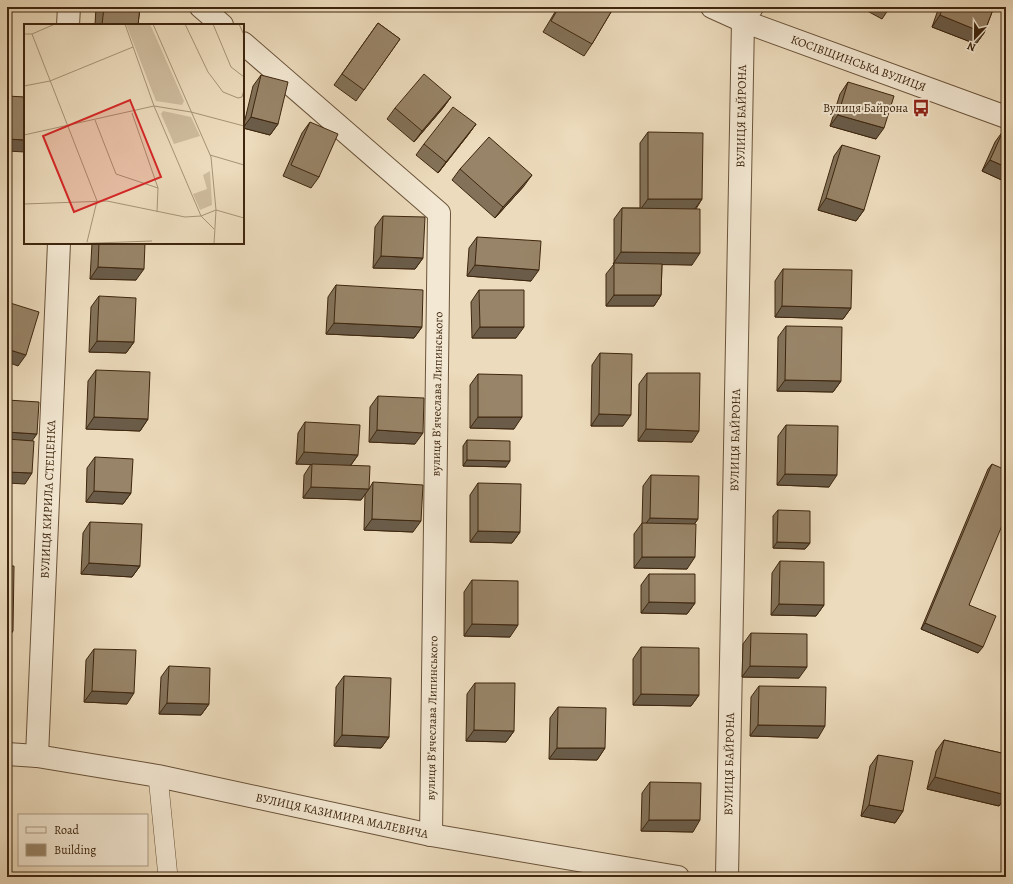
<svg xmlns="http://www.w3.org/2000/svg" width="1013" height="884" font-family="Alegreya,serif">
	<style>
		.lines { fill: none; stroke-linecap: round; stroke-linejoin: round }
		.service-casing { stroke: #6a533a; stroke-width: 20 }
		.minor-casing { stroke: #6a533a; stroke-width: 24 }
		.tertiary-casing { stroke: #6a533a; stroke-width: 24 }
		.service { stroke: #f3e8d3; stroke-width: 19 }
		.minor { stroke: #f3e8d3; stroke-width: 22 }
		.tertiary { stroke: #f3e8d3; stroke-width: 22 }
		.wall { fill: #837259; stroke: #3e260e }
		.shaded-wall { fill: #6a5c49; stroke: #3e260e }
		.building { fill: #988468; stroke: #3e260e }
		.labels { text-anchor: middle; dominant-baseline: central; stroke-width: 4; stroke-linejoin: round; paint-order: stroke }
		.street-label { font-size: 12px; fill: #3e260e; stroke: #f3e8d3 }
		.poi-label { font-size: 12px; fill: #3e260e; stroke: #f3e8d3; text-anchor: end }
		.inset-road { fill: none; stroke: #a69376; stroke-width: 1 }
		.view { fill: #d62828; fill-opacity: 0.15; stroke: #d62828; stroke-width: 2 }
		.inset-edge { fill: none; stroke: #3e260e; stroke-width: 2 }
	</style>
	<rect width="100%" height="100%" fill="#ecdbbc"/>
	<filter id="stains"><feTurbulence type="fractalNoise" baseFrequency=".005" numOctaves="4"/><feColorMatrix values="0 0 0 0 .2 0 0 0 0 .09 0 0 0 0 .02 0 0 0 .5 -.17"/></filter>
	<radialGradient id="worn" r=".72"><stop offset=".6" stop-color="#630" stop-opacity="0"/><stop offset="1" stop-color="#630" stop-opacity=".3"/></radialGradient>
	<g class="lines">
		<g class="service-casing">
			<path id="service" d="M158 776 168 877"/>
		</g>
		<g class="minor-casing">
			<g id="minor">
				<path d="M201 7 222 25"/>
				<path d="M68 25 69 7"/>
				<path d="M243 43 439 213 431 835"/>
				<path id="s1" d="M7 754 37 756 158 776 431 835 678 877"/>
				<path id="s2" d="M37 756 59 243"/>
				<path id="s3" d="M727 877 743 21 752 7"/>
			</g>
		</g>
		<g class="tertiary-casing">
			<g id="tertiary">
				<path id="s4" d="M712 7 743 21 1006 117"/>
			</g>
		</g>
		<use href="#service" class="service"/>
		<use href="#minor" class="minor"/>
		<use href="#tertiary" class="tertiary"/>
	</g>
	<path class="wall" d="M96 7H140L138 25H95Z
		M558 7H614L592 44 584 56 543 32Z
		M860 7H890L882 19Z
		M939 7H994L984 33 976 44 932 27Z
		M378 23 400 39 356 101 334 85Z
		M261 75 278 124 270 135 243 128 253 86Z
		M848 82 876 139 830 126 840 94Z
		M451 97 443 108 414 142 387 119 395 108Z
		M310 122 319 177 311 188 283 176 302 133Z
		M476 124 468 135 438 173 416 155 424 144Z
		M1003 131 1006 182 982 171 995 142Z
		M648 132 702 199 696 209 692 265 662 264 661 295 654 306H606V274L614 264V219L622 208H640V143Z
		M842 145 864 210 856 221 818 210 834 156Z
		M460 169 524 186 495 218 452 180Z
		M383 216 423 258 415 269 373 268 375 227Z
		M477 237 531 281 467 276 469 248Z
		M92 243H145L136 280 90 279Z
		M783 269 851 308 843 319 775 317V281Z
		M336 285 422 327 414 338 326 334 328 297Z
		M479 290 516 338H472L471 302Z
		M99 296 134 342 126 353 89 352 91 307Z
		M786 326 841 381 833 392 777 391 778 337Z
		M600 353 623 426H591L592 365Z
		M96 370 148 419 140 431 86 429 88 381Z
		M647 373 692 442 638 441 639 384Z
		M478 374 514 429 470 428V385Z
		M378 396 415 444 369 442 370 407Z
		M305 422 358 455 351 465 369 489 373 482 413 532 364 530 365 494 361 500 303 498 304 475 311 464H296L298 433Z
		M786 425 829 487 777 485 778 436Z
		M467 440 506 467 463 466V446Z
		M95 457 131 493 123 504 86 502 87 468Z
		M992 464 969 605 978 653 921 629 988 469Z
		M651 475 698 519 694 524 687 569 634 568V534L642 523 643 486Z
		M478 483 520 532 512 543 470 542V495Z
		M778 510 810 543 805 549 773 548V516Z
		M90 522 140 566 132 577 81 574 83 533Z
		M780 561 824 605 816 616 771 615 772 573Z
		M649 574 695 603 687 614 641 613V585Z
		M472 580 510 637 464 636V592Z
		M751 633 799 678 742 677 743 644Z
		M641 647 699 695 691 706 633 705V659Z
		M94 649 127 704 84 702 86 660Z
		M169 666 209 704 201 715 159 714 161 677Z
		M344 676 389 737 381 748 334 746 336 687Z
		M475 683 514 731 506 742 466 741 467 694Z
		M759 686 818 738 750 736 751 697Z
		M558 707 605 748 597 760 549 759 550 718Z
		M944 740 1006 754V796L999 806 927 789 936 751Z
		M878 755 903 811 895 823 861 816 870 766Z
		M650 782 693 832 641 831 642 793Z"/>
	<path class="shaded-wall" d="M940 15 984 33 976 44 932 27Z
		M451 97 443 108 414 142 422 131Z
		M838 115 884 128 876 139 830 126Z
		M251 117 278 124 270 135 243 128Z
		M476 124 468 135 438 173 446 162Z
		M7 139 25 140V152L7 151Z
		M990 160 1006 167V182L982 171Z
		M532 175 524 186 495 218 503 207Z
		M826 198 864 210 856 221 818 210Z
		M648 199H702L694 210H640Z
		M621 252 700 253 692 265 613 264Z
		M381 256 423 258 415 269 373 268Z
		M475 265 539 270 531 281 467 276Z
		M98 267 144 269 136 280 90 279Z
		M614 295H661L654 306H606Z
		M782 306 851 308 843 319 775 317Z
		M334 323 422 327 414 338 326 334Z
		M480 327H524L516 338H472Z
		M97 341 134 342 126 353 89 352Z
		M7 349 26 355 18 366 7 362Z
		M785 380 841 381 833 392 777 391Z
		M599 414 631 415 623 426H591Z
		M94 417 148 419 140 431 86 429Z
		M478 417H522L514 429 470 428Z
		M646 429 699 431 692 442 638 441Z
		M377 430 423 433 415 444 369 442Z
		M7 432 37 434 29 445 7 444Z
		M304 452 358 455 350 466 296 464Z
		M467 460 510 461 506 467 463 466Z
		M7 472 32 473 25 484 7 483Z
		M785 474 837 475 829 487 777 485Z
		M311 487 369 489 361 500 303 498Z
		M94 491 131 493 123 504 86 502Z
		M650 518 698 519 690 530 642 529Z
		M372 519 421 521 413 532 364 530Z
		M478 531 520 532 512 543 470 542Z
		M777 542 810 543 805 549 773 548Z
		M642 557H695L687 569 634 568Z
		M89 563 140 566 132 577 81 574Z
		M649 602 695 603 687 614 641 613Z
		M779 604 824 605 816 616 771 615Z
		M925 623 983 647 978 653 921 629Z
		M472 624 518 625 510 637 464 636Z
		M7 631H13L9 637H7Z
		M750 666 807 667 799 678 742 677Z
		M92 691 134 693 127 704 84 702Z
		M641 694 699 695 691 706 633 705Z
		M167 703 209 704 201 715 159 714Z
		M758 725 825 726 818 738 750 736Z
		M474 730 514 731 506 742 466 741Z
		M342 735 389 737 381 748 334 746Z
		M557 748H605L597 760 549 759Z
		M935 777 1006 795V796L999 806 927 789Z
		M869 805 903 811 895 823 861 816Z
		M649 820H700L693 832 641 831Z"/>
	<path class="building" d="M104 7H140L138 25H102Z
		M559 7H614L592 44 551 21Z
		M943 7H994L984 33 940 15Z
		M378 23 400 39 364 90 342 74Z
		M424 74 451 97 422 131 395 108Z
		M261 75 288 82 278 124 251 117Z
		M848 82 894 96 884 128 838 115Z
		M7 96 25 97V140L7 139Z
		M453 107 476 124 446 162 424 144Z
		M310 122 338 134 319 177 291 165Z
		M1003 131 1006 133V167L990 160Z
		M648 132 703 133 702 199H648Z
		M489 137 532 175 503 207 460 169Z
		M842 145 880 156 864 210 826 198Z
		M622 208 700 209V253L621 252Z
		M383 216 425 217 423 258 381 256Z
		M477 237 541 241 539 270 475 265Z
		M99 243H145L144 269 98 267Z
		M614 263 662 264 661 295H614Z
		M783 269 852 270 851 308 782 306Z
		M336 285 423 290 422 327 334 323Z
		M479 290H524V327H480Z
		M99 296 136 298 134 342 97 341Z
		M7 302 39 312 26 355 7 349Z
		M786 326 842 327 841 381 785 380Z
		M600 353 632 354 631 415 599 414Z
		M96 370 150 372 148 419 94 417Z
		M647 373H700L699 431 646 429Z
		M478 374 522 375V417H478Z
		M378 396 424 398 423 433 377 430Z
		M7 400 39 402 37 434 7 432Z
		M305 422 360 425 358 455 304 452Z
		M786 425 838 426 837 475 785 474Z
		M7 439 34 441 32 473 7 472Z
		M467 440 510 441V461L467 460Z
		M95 457 133 459 131 493 94 491Z
		M312 464 370 466 369 489 311 487Z
		M992 464 1006 470V516L969 605 996 616 983 647 925 623Z
		M651 475 699 476 698 519 650 518Z
		M373 482 423 485 421 521 372 519Z
		M478 483 521 484 520 532 478 531Z
		M778 510 810 511V543L777 542Z
		M90 522 142 524 140 566 89 563Z
		M642 523 696 524 695 557H642Z
		M780 561 824 562V605L779 604Z
		M7 566H14L13 631H7Z
		M649 574H695V603L649 602Z
		M472 580 518 581V625L472 624Z
		M751 633 807 634V667L750 666Z
		M641 647 699 648V695L641 694Z
		M94 649 136 650 134 693 92 691Z
		M169 666 210 668 209 704 167 703Z
		M344 676 391 678 389 737 342 735Z
		M475 683H515L514 731 474 730Z
		M759 686 826 687 825 726 758 725Z
		M558 707 606 708 605 748H557Z
		M944 740 1006 754V795L935 777Z
		M878 755 913 761 903 811 869 805Z
		M650 782 701 783 700 820H649Z"/>
	<defs>
		<g id="bus-bare" transform="scale(1.38)"><path d="M-5-6H5V4H4V6H2V4H-2V6H-4V4H-5ZM-3.5-4V0h7V-4ZM-3.5 1.2v1.5H-2V1.2ZM2 1.2v1.5H3.5V1.2Z" fill="#8f2418" stroke="#f3e8d3" stroke-width="2.5" paint-order="stroke"/></g>
	</defs>
	<g fill-rule="evenodd">
		<use href="#bus-bare" x="921" y="108"/>
	</g>
	<g class="labels">
		<g class="street-label">
			<text stroke="none"><textPath href="#s4" startOffset="157">КОСІВЩИНСЬКА ВУЛИЦЯ</textPath></text>
			<text stroke="none"><textPath href="#s3" startOffset="761">ВУЛИЦЯ БАЙРОНА</textPath></text>
			<text transform="translate(437 394) rotate(-89)">вулиця Вʼячеслава Липинського</text>
			<text stroke="none"><textPath href="#s3" startOffset="437">ВУЛИЦЯ БАЙРОНА</textPath></text>
			<text stroke="none"><textPath href="#s2" startOffset="257">ВУЛИЦЯ КИРИЛА СТЕЦЕНКА</textPath></text>
			<text transform="translate(432 718) rotate(-89)">вулиця Вʼячеслава Липинського</text>
			<text stroke="none"><textPath href="#s3" startOffset="113">ВУЛИЦЯ БАЙРОНА</textPath></text>
			<text stroke="none"><textPath href="#s1" startOffset="341">ВУЛИЦЯ КАЗИМИРА МАЛЕВИЧА</textPath></text>
		</g>
		<g class="poi-label">
			<text x="908" y="108">Вулиця Байрона</text>
		</g>
	</g>
	<g transform="translate(24 24)">
		<rect width="220" height="220" fill="#ecdbbc"/>
		<path d="M102 0H126L160 77 158 81 132 77ZM139 87 167 93 176 112 150 120 137 90ZM186 147 188 181 176 186 169 170 183 165 179 151Z" fill="#cebc9e"/>
		<path class="inset-road" d="M101 0 130 82 177 192 190 205M129 0 187 133 192 186 190 220M161 0 184 48 199 68 214 74 218 73 220 66M189 0 207 43 220 53M215 0 220 11M0 10H8L31 0M8 10 73 177 63 218M0 62 26 57 109 23M130 82 167 88 220 102M108 89 134 164 133 188M71 96 92 150 134 164M0 111 130 82M186 131 220 141M0 180 83 177 161 193 177 192 192 186 220 194M44 220 128 217"/>
		<path class="view" d="M106 76 137 153 50 188 19 112Z"/>
		<rect width="220" height="220" class="inset-edge"/>
	</g>
	<rect width="1013" height="884" fill="none" stroke="#ecdbbc" stroke-width="24"/>
	<rect x="8" y="8" width="997" height="868" fill="none" stroke="#3e260e" stroke-width="2"/>
	<rect x="12" y="12" width="989" height="860" fill="none" stroke="#3e260e"/>
	<rect x="18" y="814" width="130" height="52" fill="#f3e8d3" stroke="#ab9a84"/>
	<rect x="26" y="827" width="20" height="6" fill="#f3e8d3" stroke="#ab9a84"/>
	<text x="54" y="834" font-size="12" fill="#3e260e">Road</text>
	<rect x="26" y="844" width="20" height="12" fill="#988468" stroke="#ab9a84"/>
	<text x="54" y="854" font-size="12" fill="#3e260e">Building</text>
	<g transform="translate(975 38) rotate(202)" stroke="#f3e8d3" stroke-width="3" paint-order="stroke">
	<path d="M0-3L7 15L0 10L-7 15Z" fill="#3e260e"/>
	<text y="-6" font-size="11" font-weight="bold" text-anchor="middle" fill="#3e260e">N</text>
	</g>
	<rect width="100%" height="100%" filter="url(#stains)"/>
	<rect width="100%" height="100%" fill="url(#worn)"/>
</svg>
